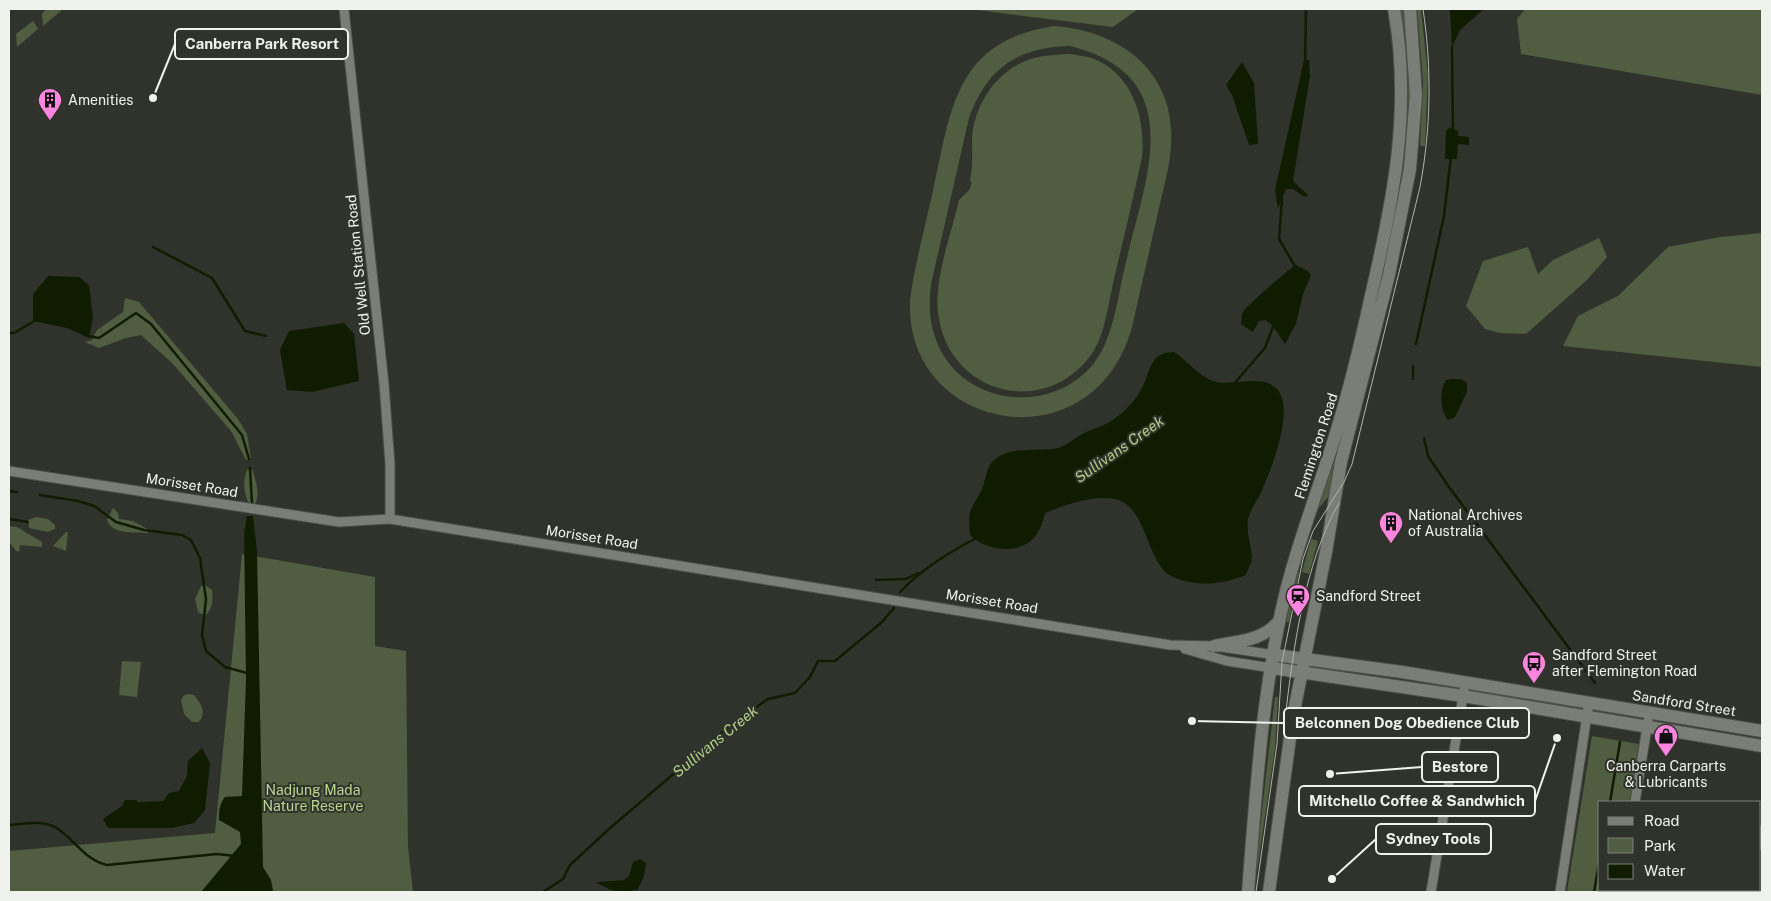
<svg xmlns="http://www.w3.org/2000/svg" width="1771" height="901" font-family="'Public Sans',sans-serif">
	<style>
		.green { fill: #505d40; fill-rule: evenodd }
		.water { fill: #101c00 }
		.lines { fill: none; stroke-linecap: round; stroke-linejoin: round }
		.stream { stroke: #101c00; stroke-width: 2.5 }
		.minor-casing { stroke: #4c4f49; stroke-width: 11 }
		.secondary-casing { stroke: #4c4f49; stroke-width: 14 }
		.minor { stroke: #7a7e76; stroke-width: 9 }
		.secondary { stroke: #7a7e76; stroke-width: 12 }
		.tram { stroke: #b1b3ad; stroke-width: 1 }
		.labels { text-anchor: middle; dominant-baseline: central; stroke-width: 4; stroke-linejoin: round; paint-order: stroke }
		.poi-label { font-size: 14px; fill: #f0f2ed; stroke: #30332c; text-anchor: start }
		.street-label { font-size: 14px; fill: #f0f2ed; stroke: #30332c }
		.park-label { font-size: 14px; fill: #b8d891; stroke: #30332c }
		.water-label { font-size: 15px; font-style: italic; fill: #afce87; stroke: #30332c }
		.leader { fill: none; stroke: #f0f2ed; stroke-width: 2 }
		.callout-dot { fill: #f0f2ed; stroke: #30332c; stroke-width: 2 }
		.callout { fill: #30332c; stroke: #f0f2ed; stroke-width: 2 }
		.callout-label { font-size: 15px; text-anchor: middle; font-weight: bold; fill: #f0f2ed }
	</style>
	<rect width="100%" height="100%" fill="#30332c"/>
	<path class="green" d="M46 9H61V11L43 26 42 14Z
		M969 9H1138L1113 27Z
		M1399 9H1405L1411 91 1401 202 1329 498H1327L1313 516 1351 401 1389 246 1400 189 1406 125Z
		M1417 9H1421L1428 75 1425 146H1420L1423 82Z
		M1525 9H1762V95L1521 54 1517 19Z
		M33 21 38 29 17 47 16 34Z
		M1054 26C1113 30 1168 65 1171 129 1173 156 1165 182 1159 208 1150 248 1141 287 1132 327 1094 467 904 433 910 300 915 263 925 227 933 191 951 109 955 41 1054 26ZM1070 46C1190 76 1146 176 1126 262 1117 297 1114 345 1087 371 1040 417 956 401 935 337 929 320 929 302 931 284L969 118C987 68 1018 47 1070 46Z
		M1069 54C1076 55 1085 56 1092 58 1132 73 1146 118 1142 157 1133 199 1123 241 1113 283 1108 306 1105 335 1091 355 1045 418 952 395 939 319 932 284 951 235 959 200L969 190 972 183 970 181C973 166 972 153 972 139 974 106 994 75 1023 62 1038 55 1054 55 1069 54Z
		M1762 233V367L1563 346 1578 316 1618 296 1668 247 1720 237Z
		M1599 238 1607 257 1587 280 1526 334 1500 333 1485 329 1466 306 1483 261 1528 247 1538 274 1553 260Z
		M125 298 139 302 238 419 247 434 251 459 246 460 231 431 173 364 141 335 126 338 99 348 85 342 92 340 97 330 123 312Z
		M252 469C256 480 261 496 254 506L250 505C243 494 243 481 247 470Z
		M113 508 118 513 119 519 133 521 149 530 148 533C135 532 112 535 107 520Z
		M36 517 48 519 55 525V529L48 532 29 528 28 520Z
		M9 526 17 527 42 542V547L20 545 19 552 16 551 9 542Z
		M66 532H68L66 551 53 546Z
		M1311 539 1318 541 1309 574 1302 572Z
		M242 554 375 577V646L406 651 408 847 413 892H9V851L215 833Z
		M1297 572H1299L1289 622H1286Z
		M205 585 212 590C213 601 213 608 205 616L198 612 195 599 201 586Z
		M122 661 141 662 137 697 119 695Z
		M189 694 194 695C201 704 207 711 199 722H192L184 714 181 700 184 695Z
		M1275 697H1278L1275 748 1257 871H1255Z
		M1592 736 1639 744 1630 802H1600V890H1616L1615 892H1567Z"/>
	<path class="water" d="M1450 9H1484L1460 30 1452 47Z
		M1304 60H1309L1310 76 1293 181 1308 195 1305 197 1293 189H1286L1278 209 1275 190Z
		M1242 62 1254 83 1258 144 1249 145 1232 95 1226 85Z
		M1450 127 1458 131V136L1469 137V145L1458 144 1457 159H1445L1446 131Z
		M1296 265 1308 271 1311 275 1303 294 1296 324 1285 344 1272 325 1265 320 1259 321 1253 332 1241 324C1242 320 1241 315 1243 312 1244 308 1291 267 1296 265Z
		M48 276 79 277 89 285 93 318 89 338 67 328 33 321V294Z
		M344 323 354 334 359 381 312 392 287 390 280 350 289 331Z
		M1174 352C1188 361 1201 379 1217 382 1235 386 1261 374 1276 388 1297 408 1270 472 1260 495 1256 502 1251 509 1249 516 1245 530 1251 543 1252 557 1252 563 1248 569 1246 575 1228 582 1209 586 1190 582 1184 581 1174 578 1169 575 1146 559 1146 505 1115 499 1092 495 1066 505 1045 513 1043 520 1041 529 1036 535 1022 556 985 551 970 535 970 529 968 519 970 513 972 504 979 497 982 489 986 480 986 468 993 461 1009 446 1034 451 1052 449 1065 448 1072 439 1083 434 1091 429 1102 427 1111 421 1122 414 1136 401 1142 388 1151 371 1149 352 1174 352Z
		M1451 379H1461L1467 383V392L1455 417 1448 420C1440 411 1439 390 1446 380Z
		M247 516H253L257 551 263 867 271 880 273 891 201 892 241 844 240 832 219 820C219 812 219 804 225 797L242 796 246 679 244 532Z
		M202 748 210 763 205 810 194 823 171 828H108L103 819 122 806 125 800H136L138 802 163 801 169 793 179 791 187 776 188 761Z
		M640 859 646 863 644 876 638 889C621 895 611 891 596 882L624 880 629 876 633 862Z"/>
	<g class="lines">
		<path class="stream" d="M1452 47 1453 131
			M1305 63 1306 9
			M1282 199 1279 239 1296 268
			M153 247 212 278 245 331 266 336
			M9 333H14L36 320
			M88 336 99 338 136 313 151 324 242 435 249 459
			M1416 344 1444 216 1451 156
			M1413 379V366
			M1233 385 1265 348 1274 324
			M1424 438 1428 456 1449 487 1595 683
			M250 468 252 504
			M9 491 17 492
			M40 495 78 501 94 506 116 522 144 530 182 535 191 540 200 558 206 599 202 635 206 651 225 667 247 673
			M9 519 28 522
			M876 580 906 579 918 573
			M900 592C923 568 947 554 976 538
			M1610 802 1620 742
			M9 825C22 824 43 820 55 827 75 839 84 860 107 865L217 854 235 856
			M543 892 563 879 570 865 609 829 732 724 768 699 795 693 810 677 818 661H835L882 622 894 608
			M1594 892 1600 858"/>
		<g class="minor-casing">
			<path id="minor" d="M344 9 384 384 390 464V519
				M9 471 339 522 390 519 1170 645 1214 646 1275 655
				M1185 649 1227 661 1272 668
				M1635 802 1648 721
				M1760 845 1762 830
				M1431 892 1464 690
				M1560 892 1589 702
				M1621 892 1622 890
				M1752 892 1753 890"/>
		</g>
		<g class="secondary-casing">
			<path id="secondary" d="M1214 646C1238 641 1263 641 1279 621
				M1275 655 1402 672 1762 731
				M1272 668 1463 696 1762 746
				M1248 892C1256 792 1262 689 1286 591 1299 539 1319 488 1335 436 1349 391 1360 346 1370 300 1393 202 1412 110 1394 9
				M1269 892 1293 716 1326 552 1341 462 1389 275 1410 169 1416 95 1410 9"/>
		</g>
		<use href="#minor" class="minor"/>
		<use href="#secondary" class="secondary"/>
		<path class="tram" d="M1285 720C1293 650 1304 564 1339 503
			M1256 892 1277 744 1282 662 1303 559 1313 531 1344 482 1352 464 1420 187C1431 128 1432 68 1423 9"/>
	</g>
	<defs>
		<g id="building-pin" transform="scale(1.25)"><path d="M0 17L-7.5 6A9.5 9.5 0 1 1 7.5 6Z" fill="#ff85df" stroke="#30332c"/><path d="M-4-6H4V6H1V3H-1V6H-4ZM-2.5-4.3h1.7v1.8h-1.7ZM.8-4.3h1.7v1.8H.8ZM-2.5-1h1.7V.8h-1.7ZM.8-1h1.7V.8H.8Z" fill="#111"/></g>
		<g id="station-pin" transform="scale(1.25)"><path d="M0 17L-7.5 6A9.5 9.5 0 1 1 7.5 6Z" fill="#ff85df" stroke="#30332c"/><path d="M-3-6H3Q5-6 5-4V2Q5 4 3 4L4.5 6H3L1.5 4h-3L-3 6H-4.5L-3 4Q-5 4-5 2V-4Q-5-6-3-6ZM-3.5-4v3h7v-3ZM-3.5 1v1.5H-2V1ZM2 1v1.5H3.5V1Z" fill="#111"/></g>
		<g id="bus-pin" transform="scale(1.25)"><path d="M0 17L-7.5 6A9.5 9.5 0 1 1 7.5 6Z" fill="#ff85df" stroke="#30332c"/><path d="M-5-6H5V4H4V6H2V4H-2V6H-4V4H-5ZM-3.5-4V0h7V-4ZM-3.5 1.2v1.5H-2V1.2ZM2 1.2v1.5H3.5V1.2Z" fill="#111"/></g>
		<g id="shop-pin" transform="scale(1.25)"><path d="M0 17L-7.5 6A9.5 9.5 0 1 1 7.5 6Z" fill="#ff85df" stroke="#30332c"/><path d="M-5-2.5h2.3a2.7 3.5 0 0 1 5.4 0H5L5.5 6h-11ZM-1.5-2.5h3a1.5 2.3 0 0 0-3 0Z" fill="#111"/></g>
	</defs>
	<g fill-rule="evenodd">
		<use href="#building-pin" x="50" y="100"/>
		<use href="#building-pin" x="1391" y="523"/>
		<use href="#station-pin" x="1298" y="596"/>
		<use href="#bus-pin" x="1534" y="663"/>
		<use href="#shop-pin" x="1666" y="736"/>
	</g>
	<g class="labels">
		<g class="poi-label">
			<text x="68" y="100">Amenities</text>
			<text x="1408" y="515">National Archives<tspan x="1408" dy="16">of Australia</tspan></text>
			<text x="1316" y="596">Sandford Street</text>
			<text x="1552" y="655">Sandford Street<tspan x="1552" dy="16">after Flemington Road</tspan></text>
			<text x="1666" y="766" text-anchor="middle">Canberra Carparts<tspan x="1666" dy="16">&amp; Lubricants</tspan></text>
		</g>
		<g class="street-label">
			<text transform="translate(358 265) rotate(-96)">Old Well Station Road</text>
			<text transform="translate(1316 446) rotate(-72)">Flemington Road</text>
			<text transform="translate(192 485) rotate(9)">Morisset Road</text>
			<text transform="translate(592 537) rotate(9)">Morisset Road</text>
			<text transform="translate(992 601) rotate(9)">Morisset Road</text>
			<text transform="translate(1684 703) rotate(9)">Sandford Street</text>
		</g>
		<g class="park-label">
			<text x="313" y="790">Nadjung Mada<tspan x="313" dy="16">Nature Reserve</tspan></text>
		</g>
		<g class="water-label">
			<text transform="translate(1119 449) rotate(-35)">Sullivans Creek</text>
			<text transform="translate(715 741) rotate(-39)">Sullivans Creek</text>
		</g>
	</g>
	<path class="leader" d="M153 98L175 44M1192 721L1284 723M1330 774L1422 767M1557 738L1535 801M1332 879L1376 839"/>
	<g class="callout-dot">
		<circle cx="153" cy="98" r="5"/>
		<circle cx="1192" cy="721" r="5"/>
		<circle cx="1330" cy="774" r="5"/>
		<circle cx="1557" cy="738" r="5"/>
		<circle cx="1332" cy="879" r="5"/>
	</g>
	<g class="callout">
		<rect x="175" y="29" width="173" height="30" rx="5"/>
		<rect x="1284" y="708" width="245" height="30" rx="5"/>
		<rect x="1422" y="752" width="76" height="30" rx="5"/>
		<rect x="1299" y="786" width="236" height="30" rx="5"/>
		<rect x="1376" y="824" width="115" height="30" rx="5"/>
	</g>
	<g class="callout-label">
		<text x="262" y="49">Canberra Park Resort</text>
		<text x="1407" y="728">Belconnen Dog Obedience Club</text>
		<text x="1460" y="772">Bestore</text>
		<text x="1417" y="806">Mitchello Coffee &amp; Sandwhich</text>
		<text x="1433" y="844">Sydney Tools</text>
	</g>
	<rect width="1771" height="901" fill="none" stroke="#f0f2ed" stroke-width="20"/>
	<rect x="1598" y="801" width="162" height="90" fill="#30332c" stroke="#7d7f79"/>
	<rect x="1608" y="817" width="25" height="8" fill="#7a7e76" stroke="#7d7f79"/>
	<text x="1644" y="826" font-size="15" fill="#f0f2ed">Road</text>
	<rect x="1608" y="838" width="25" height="15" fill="#505d40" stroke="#7d7f79"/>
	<text x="1644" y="851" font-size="15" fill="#f0f2ed">Park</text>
	<rect x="1608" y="864" width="25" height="15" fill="#101c00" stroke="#7d7f79"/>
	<text x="1644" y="876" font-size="15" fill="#f0f2ed">Water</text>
</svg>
